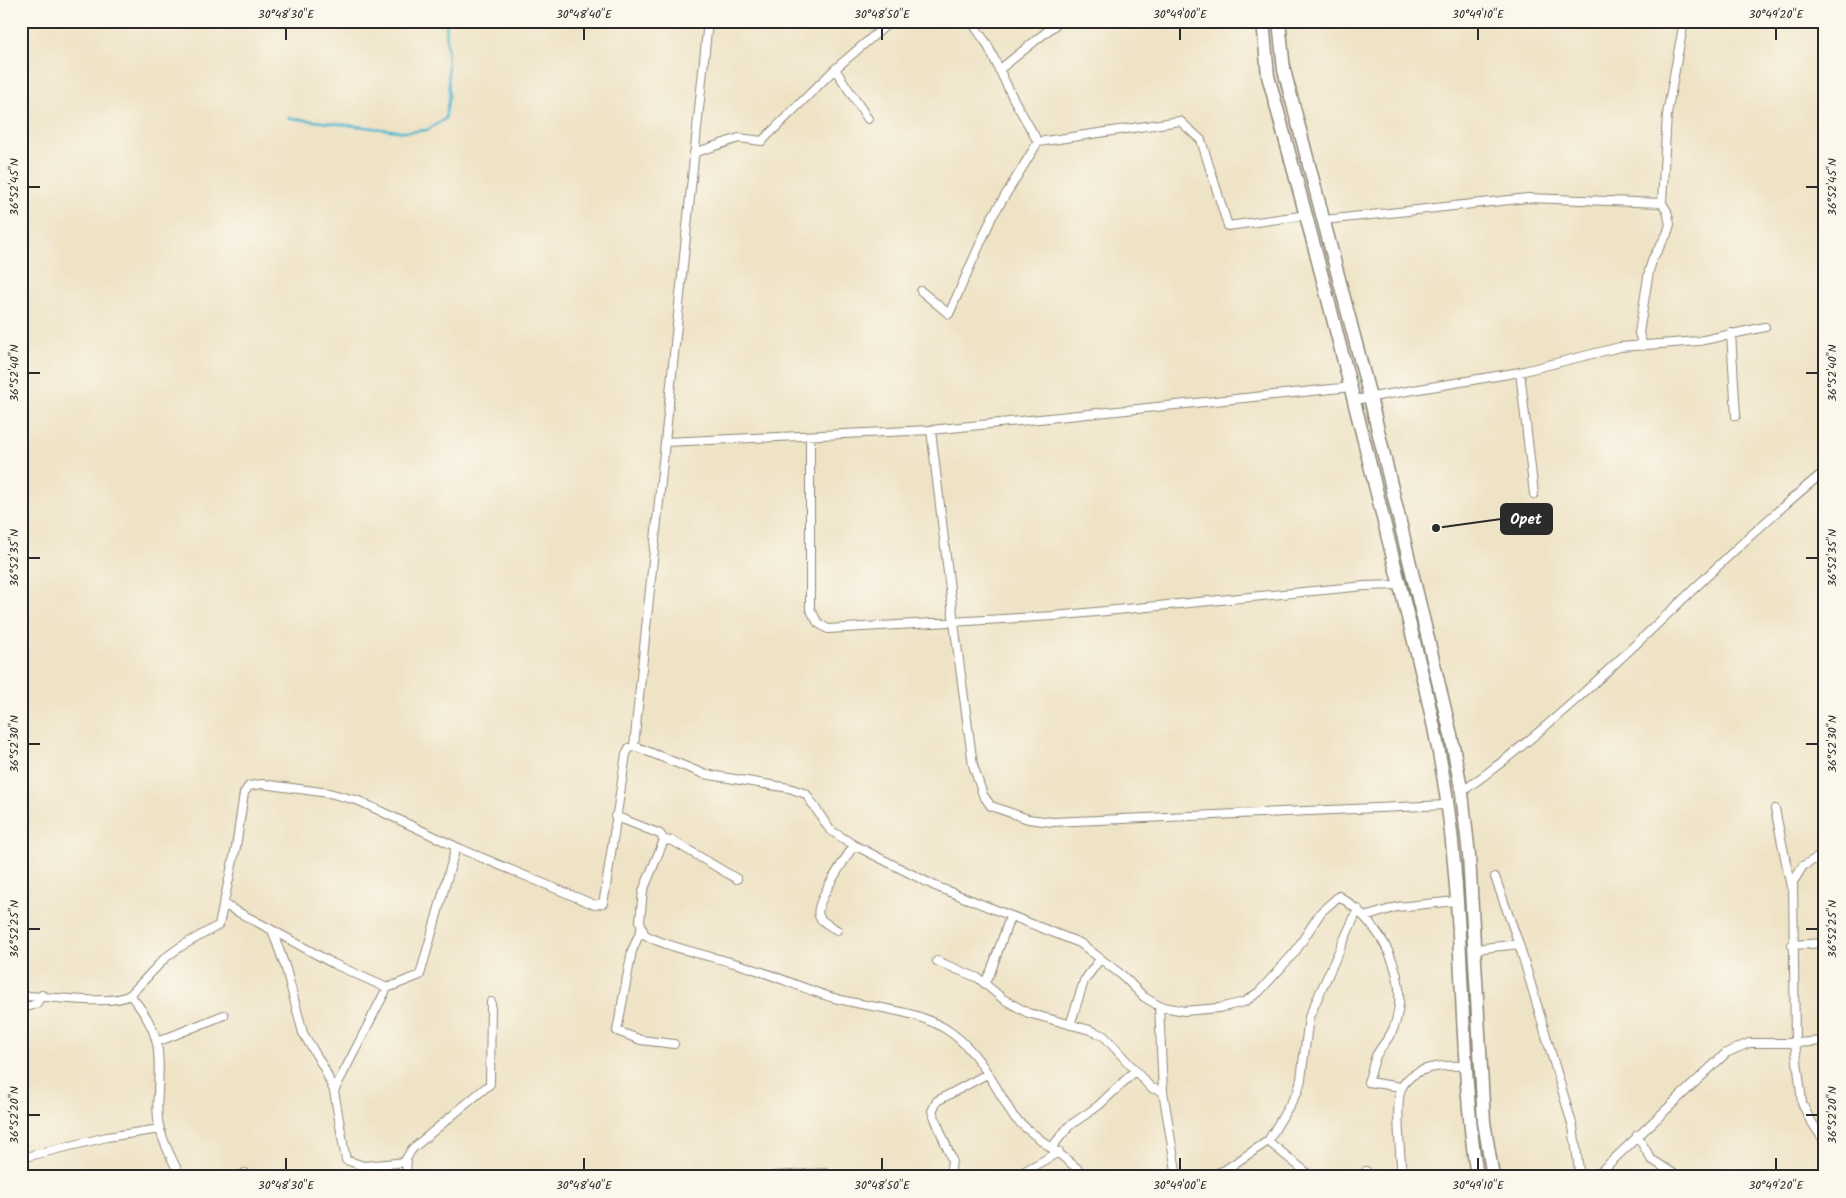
<svg xmlns="http://www.w3.org/2000/svg" width="1846" height="1198" font-family="Kalam,sans-serif">
	<style>
		.lines { fill: none; stroke-linecap: round; stroke-linejoin: round }
		.stream { stroke: #52b7d0; stroke-width: 2.5 }
		.minor-casing { stroke: #8d8778; stroke-width: 10 }
		.primary-casing { stroke: #8d8778; stroke-width: 15 }
		.minor { stroke: #fff; stroke-width: 8 }
		.primary { stroke: #fff; stroke-width: 12 }
		.ticks { fill: none; stroke: #2b2b2b; stroke-width: 2 }
		.leader { fill: none; stroke: #2b2b2b; stroke-width: 2 }
		.callout-dot { fill: #2b2b2b; stroke: #fbf7ec; stroke-width: 2 }
		.callout { fill: #2b2b2b; stroke: #2b2b2b; stroke-width: 2 }
		.callout-label { font-size: 15px; text-anchor: middle; font-weight: bold; fill: #fff }
		.neatline { fill: none; stroke: #2b2b2b; stroke-width: 2 }
		.ticks-label { font-size: 12px; text-anchor: middle; fill: #2b2b2b }
	</style>
	<rect width="100%" height="100%" fill="#fbf7ec"/>
	<filter id="ink" filterUnits="userSpaceOnUse"><feTurbulence type="fractalNoise" baseFrequency=".02" numOctaves="2"/><feDisplacementMap in="SourceGraphic" scale="10" xChannelSelector="R" yChannelSelector="G"/><feConvolveMatrix kernelMatrix="1 2 1 2 8 2 1 2 1" color-interpolation-filters="sRGB"/></filter>
	<filter id="wash" filterUnits="userSpaceOnUse"><feTurbulence type="fractalNoise" baseFrequency=".0096" numOctaves="4" result="noise"/><feDisplacementMap in="SourceGraphic" scale="20" xChannelSelector="R" yChannelSelector="G"/><feGaussianBlur stdDeviation="1.12" result="paint"/><feColorMatrix in="noise" values="0 0 0 0 0 0 0 0 0 0 0 0 0 0 0 0 0 1.4 0 .05"/><feComposite in="paint" operator="in"/></filter>
	<g filter="url(#wash)">
		<rect width="100%" height="100%" fill="#efe3c6"/>
		<g class="lines">
			<path class="stream" d="M288 118 407 132 427 130 445 119 449 96 446 21"/>
		</g>
	</g>
	<g filter="url(#ink)">
		<g class="lines">
			<g class="minor-casing">
				<path id="minor" d="M971 21 987 44 1013 98 1038 142
					M835 69 868 119
					M999 70 1060 21
					M694 153 739 138 762 141 835 69 891 21
					M1324 220 1528 198 1662 203
					M921 291 949 314 992 217 1038 142 1180 121 1201 140 1228 226 1307 215
					M1731 333 1736 416
					M1643 346 1639 333 1649 271 1653 258 1667 234 1670 224 1667 211 1662 203 1667 114 1684 21
					M1520 372 1534 494
					M1354 400 1520 372 1620 347 1699 341 1765 327
					M931 430 954 623 973 765 983 795 991 806 1028 819 1052 822 1447 805
					M810 436V609L818 623 828 629 1054 616 1365 586 1399 585
					M665 442 931 430 1351 387
					M634 746 708 21
					M1461 790 1467 788C1597 695 1701 572 1825 471
					M1775 809 1791 887
					M615 816 660 834 664 840 643 891 640 921 644 934C659 945 713 957 734 963 768 972 800 988 834 998 873 1009 921 1009 953 1034 980 1054 996 1088 1013 1116 1035 1139 1064 1154 1086 1177
					M664 840 673 841 737 879
					M1495 877 1519 944
					M223 904 272 930 286 969 303 1033 324 1068 334 1091 346 1160 364 1166 407 1162
					M1365 917 1397 907 1456 901
					M272 930 334 964 387 988 334 1091
					M641 930 632 951 617 1031 641 1040 674 1044
					M837 930C832 927 821 922 819 916 813 904 847 857 854 845
					M1792 945 1825 943
					M1475 949 1519 944 1573 1127 1580 1177
					M937 961 978 978 1003 999 1028 1013 1090 1030 1104 1036 1151 1088 1163 1091
					M985 982 991 971 1010 917
					M387 988 420 975 456 847
					M130 995 165 958 180 947 219 925 236 847 244 793 249 786 262 784 329 793 359 801 461 849 595 905 603 903 605 893 626 754 629 748 634 746 704 774 789 788 806 794 830 830 854 845 935 886 1080 943 1123 976 1144 997 1159 1006 1184 1011 1219 1008 1244 1002 1259 992 1295 952 1321 912 1339 896C1381 924 1412 976 1394 1027 1390 1038 1381 1046 1376 1056 1373 1064 1371 1074 1368 1082L1401 1087
					M21 996C49 995 108 1007 130 995 160 1030 160 1047 158 1092 157 1104 157 1119 160 1130 165 1146 173 1162 181 1177
					M1159 1006 1163 1091 1177 1177
					M21 1009 36 1004 42 995
					M1070 1025 1084 981 1100 959
					M1825 1041 1795 1043 1802 1103 1809 1118 1825 1142
					M157 1042 224 1015
					M1637 1135 1651 1159 1679 1177
					M1268 1141 1298 1091 1301 1079 1309 1017 1358 909
					M1052 1147 1069 1126 1098 1106 1135 1071
					M21 1158 107 1137 160 1129
					M773 1176 825 1173 833 1177
					M239 1177 245 1173
					M407 1177 406 1159 412 1149 490 1084 491 1002
					M950 1177 952 1160 932 1111 937 1101 987 1074
					M1014 1177 1059 1152
					M1207 1177 1225 1170 1268 1141 1312 1177
					M1365 1177 1366 1171
					M1402 1177C1401 1159 1394 1100 1402 1087 1414 1065 1444 1065 1466 1066
					M1595 1177 1726 1053 1749 1043H1795L1793 882 1803 866 1825 853"/>
			</g>
			<g class="primary-casing">
				<path id="primary" d="M1263 21 1268 76C1310 227 1349 378 1386 530 1407 616 1433 707 1446 794 1465 921 1458 1050 1477 1177
					M1279 21 1284 70 1370 397 1451 735 1462 793 1469 855 1484 1122 1493 1177"/>
			</g>
			<use href="#minor" class="minor"/>
			<use href="#primary" class="primary"/>
		</g>
	</g>
	<path class="ticks" d="M286 28V40M584 28V40M882 28V40M1180 28V40M1478 28V40M1776 28V40M28 187H40M1806 187H1818M28 373H40M1806 373H1818M28 558H40M1806 558H1818M28 744H40M1806 744H1818M28 929H40M1806 929H1818M28 1115H40M1806 1115H1818M286 1158V1170M584 1158V1170M882 1158V1170M1180 1158V1170M1478 1158V1170M1776 1158V1170"/>
	<path class="leader" d="M1436 528L1501 519"/>
	<circle class="callout-dot" cx="1436" cy="528" r="5"/>
	<rect class="callout" x="1501" y="504" width="51" height="30" rx="5"/>
	<g class="callout-label">
		<text x="1526" y="524">Opet</text>
	</g>
	<rect width="1846" height="1198" fill="none" stroke="#fbf7ec" stroke-width="55"/>
	<rect x="28" y="28" width="1790" height="1142" class="neatline"/>
	<g class="ticks-label">
		<text x="286" y="18">30°48'30"E</text>
		<text x="584" y="18">30°48'40"E</text>
		<text x="882" y="18">30°48'50"E</text>
		<text x="1180" y="18">30°49'00"E</text>
		<text x="1478" y="18">30°49'10"E</text>
		<text x="1776" y="18">30°49'20"E</text>
		<text transform="translate(14 187) rotate(-90)" y="4">36°52'45"N</text>
		<text transform="translate(1832 187) rotate(-90)" y="4">36°52'45"N</text>
		<text transform="translate(14 373) rotate(-90)" y="4">36°52'40"N</text>
		<text transform="translate(1832 373) rotate(-90)" y="4">36°52'40"N</text>
		<text transform="translate(14 558) rotate(-90)" y="4">36°52'35"N</text>
		<text transform="translate(1832 558) rotate(-90)" y="4">36°52'35"N</text>
		<text transform="translate(14 744) rotate(-90)" y="4">36°52'30"N</text>
		<text transform="translate(1832 744) rotate(-90)" y="4">36°52'30"N</text>
		<text transform="translate(14 929) rotate(-90)" y="4">36°52'25"N</text>
		<text transform="translate(1832 929) rotate(-90)" y="4">36°52'25"N</text>
		<text transform="translate(14 1115) rotate(-90)" y="4">36°52'20"N</text>
		<text transform="translate(1832 1115) rotate(-90)" y="4">36°52'20"N</text>
		<text x="286" y="1189">30°48'30"E</text>
		<text x="584" y="1189">30°48'40"E</text>
		<text x="882" y="1189">30°48'50"E</text>
		<text x="1180" y="1189">30°49'00"E</text>
		<text x="1478" y="1189">30°49'10"E</text>
		<text x="1776" y="1189">30°49'20"E</text>
	</g>
</svg>
